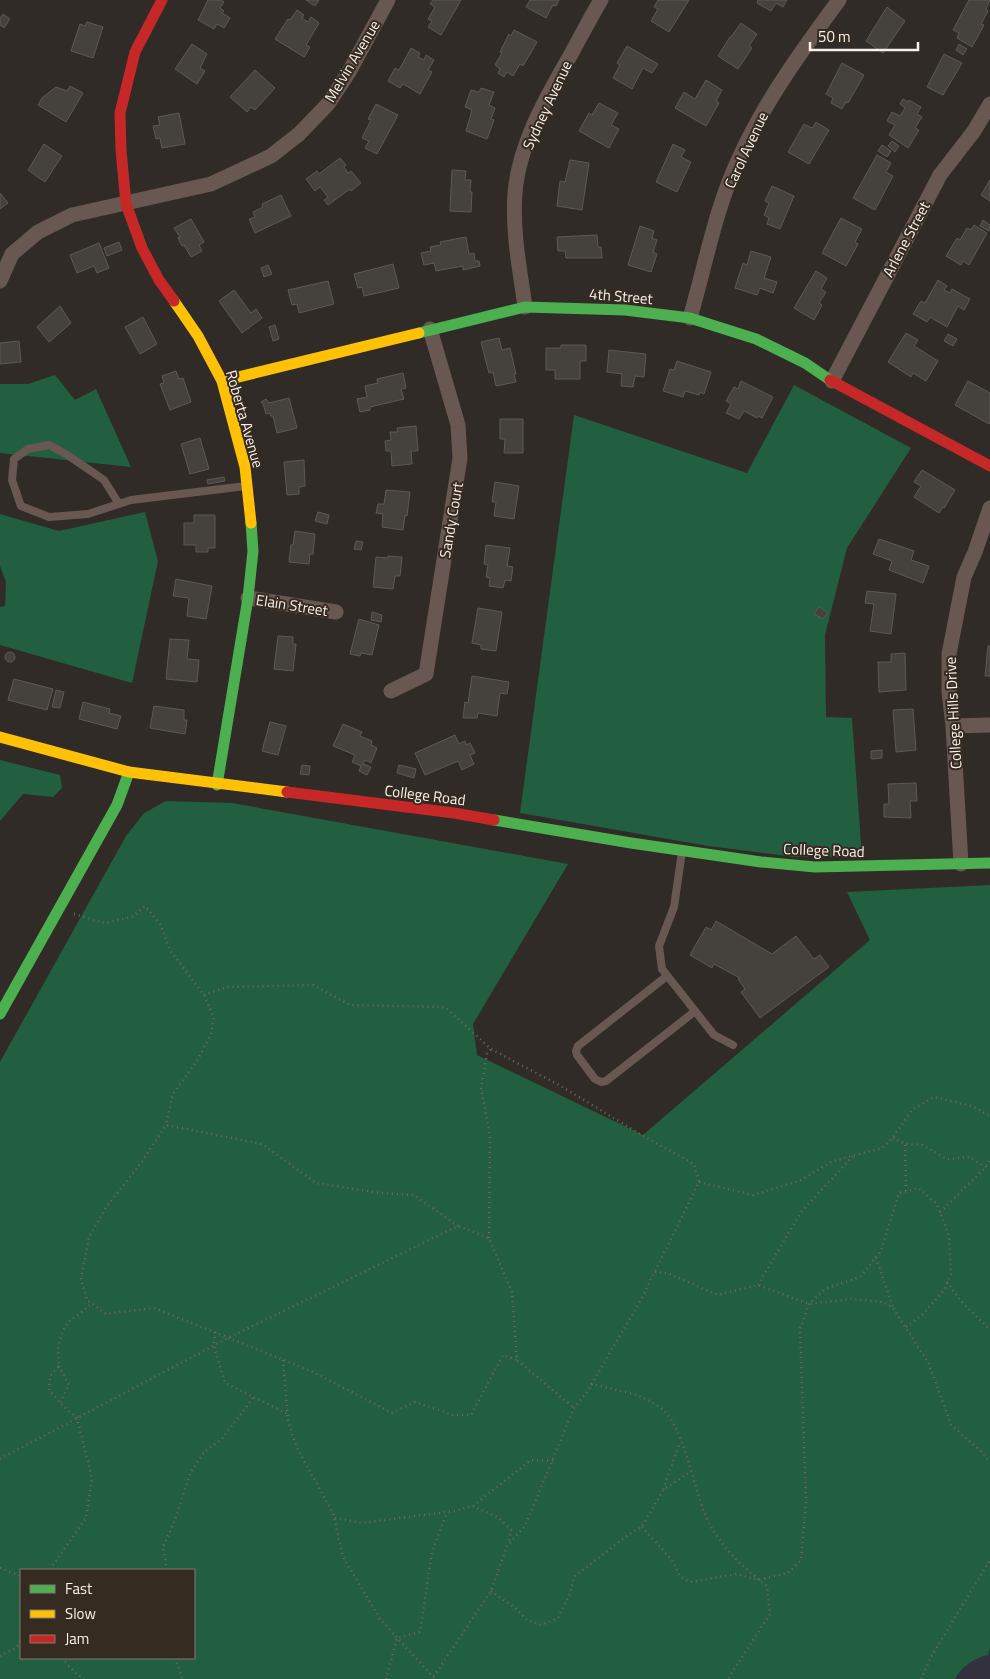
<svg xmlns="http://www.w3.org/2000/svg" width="990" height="1679" font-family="'Titillium Web',sans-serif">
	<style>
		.education { fill: #34313f }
		.forest { fill: #215f40; fill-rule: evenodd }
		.building { fill: #45413d; stroke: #5e5955 }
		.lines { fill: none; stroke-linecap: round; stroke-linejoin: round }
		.path { stroke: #736763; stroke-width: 2.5; stroke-dasharray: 1 4; stroke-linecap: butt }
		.lane { stroke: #695751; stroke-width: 8 }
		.street { stroke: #695751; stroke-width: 15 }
		.fast { stroke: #4caf50; stroke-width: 11 }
		.slow { stroke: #ffc107; stroke-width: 11 }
		.jam { stroke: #c62828; stroke-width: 11 }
		.labels { text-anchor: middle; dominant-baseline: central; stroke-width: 4; stroke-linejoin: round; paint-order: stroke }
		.street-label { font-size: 15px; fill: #f9f2ec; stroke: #352b21 }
	</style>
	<rect width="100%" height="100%" fill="#302b26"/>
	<path class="education" d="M990 1605V1679H949Z"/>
	<path class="forest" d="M55 375 75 400 96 389 131 467 0 453V384H28Z
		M794 385 911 448 847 548 825 635 826 717 852 718 862 857H795L708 846 520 813 574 415 747 473Z
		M145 512 158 561 132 683 0 645V607L5 606 6 582 0 566V514L59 531Z
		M0 760 60 775 62 788 53 797 23 794 0 821Z
		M166 801 232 803 568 864 473 1024 477 1055 643 1135 870 940 847 892 990 885V1647L988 1655C974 1658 962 1666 955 1679H0V1062L126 836 144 813ZM21 1570H194V1658H21Z"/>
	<path class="building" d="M208 0H221L224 2 220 8 224 11 222 13 230 18 224 28 217 24 214 29 198 20Z
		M306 0H319L315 6Z
		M433 0H461L441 35 428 27 432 21 428 19 435 7 430 4Z
		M530 0H559L556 6 553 5 546 18 526 7Z
		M658 0H689L669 32 651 21 658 9 654 7Z
		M757 0H787L783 7 776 3 771 11 757 3 758 1Z
		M969 0H990L986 9 988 11 981 24 984 25 972 47 957 38 959 33 953 30Z
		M887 7 905 21 883 53 866 41Z
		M297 10 304 15 302 18 308 22 311 17 319 23 306 45 310 47 304 57 275 39 288 19 290 20Z
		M3 14 10 19 4 28 0 25V18Z
		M87 22 103 27 93 58 71 51 80 24 85 26Z
		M741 23 757 34 749 46 752 48 738 69 718 56 730 37H731Z
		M514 30 537 42 523 66 520 64 513 76 507 72 504 77 498 73 500 69 495 65 502 53 500 52 509 34 511 36Z
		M192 44 207 54 200 68 205 71 197 84 175 69Z
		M959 44 967 49 963 55 956 50Z
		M627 46 658 64 652 73 643 68 632 89 613 78 620 65 617 63Z
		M411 48 420 53 418 57 424 60 426 55 434 60 428 70 432 72 420 94 403 84 400 88 388 81 395 68 399 70Z
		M944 54 962 63 943 95 927 87Z
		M842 63 864 75 848 103 846 102 842 109 831 103 833 98 826 94Z
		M255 70 275 88 255 110 251 107 247 112 230 97Z
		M706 80 722 90 716 101 719 103 706 126 675 108 684 92 695 99Z
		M70 86 83 93 66 122 38 105 42 98 56 87 67 91Z
		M481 88 494 92 489 105 495 108 491 119 494 120 487 139 466 131 472 110 465 107 471 90 479 92Z
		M903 99 908 102 909 100 921 107 917 114 922 117 915 128 919 130 908 148 889 135 895 125 887 121 892 112 900 116 905 108 900 104Z
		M599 103 618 113 611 125 619 129 609 148 579 131 589 113 592 115Z
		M376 104 398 115 377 154 365 148 369 141 362 138 371 120 368 119Z
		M179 113 185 144 162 148 160 138 156 139 153 126 160 125 158 117Z
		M816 122 829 130 809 164 788 152 804 124 812 128Z
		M892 141 899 146 895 152 888 146Z
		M44 144 62 156 45 182 28 170Z
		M673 144 685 150 681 157 691 162 677 192 656 182Z
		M882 145 891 151 887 157 878 151Z
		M877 155 891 163 886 172 893 176 875 210 853 198Z
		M340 158 346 165 344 167 348 173 351 171 361 183 351 191 350 189 328 205 324 200 328 197 320 187 315 191 306 179 317 171 319 174Z
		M570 160 589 163 582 210 557 206 560 181 565 182Z
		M452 170 466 171 465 180H471L470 192H472L471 212 450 211Z
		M990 180V201L981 195Z
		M772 186 794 196 780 229 767 224 769 218 764 215 769 203 765 201Z
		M0 193 8 203 0 209Z
		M281 195 291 216 255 233 249 219 255 217 253 212 263 207 262 204Z
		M841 218 862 229 855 242 858 244 846 266 822 253Z
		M191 219 204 242 199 245 202 251 191 257 184 245 182 246 178 238 180 237 174 228Z
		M983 220 990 225 989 231 980 226Z
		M974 225 987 233 969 265 963 261 961 265 946 256 957 238 960 240 967 228 971 230Z
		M640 226 654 231 652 238 657 240 653 252 657 254 651 272 628 265Z
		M597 235 598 247H601L602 258H566L565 251H558L557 237Z
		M466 237 469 254 474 253 475 261H479L480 266 463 270V266L436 271 434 263 424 265 421 253 431 251 430 247 441 245 440 242Z
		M119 242 122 250 107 256 104 248Z
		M99 243 109 268 97 273 94 266 77 273 70 255Z
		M751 251 771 257 764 278 777 282 773 293 760 288 757 295 735 288 743 263 747 265Z
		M393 264 399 288 364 296 362 287 358 288 354 274Z
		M268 265 272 274 264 277 261 268Z
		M816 271 827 278 821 289 826 292 819 303 822 305 814 320 794 308Z
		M938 280 947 286 944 290 950 293 952 289 970 299 964 310 958 306 947 327 930 317 927 322 913 314 921 301 925 303Z
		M328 281 334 304 299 313 297 304 292 305 288 290Z
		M234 290 251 313 256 309 262 318 242 333 219 301Z
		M60 306 71 323 49 342 37 327Z
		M143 317 157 344 140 354 125 327Z
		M275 325 279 339 273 341 269 327Z
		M906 333 918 340 914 346 938 361 926 381 913 373 911 377 888 362Z
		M948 334 957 339 953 346 944 341Z
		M499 338 502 350 510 348 516 374H514L516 382 496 386 493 372 489 373 481 342Z
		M19 341 21 362 0 364V343Z
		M561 345H586V361H580V379H555V370H546V348H561Z
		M609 350 646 354 644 377 635 376 633 387 621 386 622 374 607 372Z
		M677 361 711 372 704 394 700 392 699 395 685 391 683 397 663 391 670 369 674 370Z
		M176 371 179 379 183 378 191 402 170 410 160 384 164 383 162 376Z
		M403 373 406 388 401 389 404 399 370 407V410L360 412 357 399 367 397 365 386 378 383 377 379Z
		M741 381 773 397 762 418 758 416 757 418 744 411 739 419 726 413 731 404 726 401 734 387 738 389Z
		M968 381 990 393V422L989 424 955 405Z
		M289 398 297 428 277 433 273 416H271L270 413 266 414 263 404 261 402 266 399 269 403Z
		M500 419H523V453H504L505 439H500Z
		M416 426 418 451H411L412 464 392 466 391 451H386L385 441 391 440 390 432H398L397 428Z
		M200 438 209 469 190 474 181 444Z
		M304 460 305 486 299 487V494L287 495 284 462Z
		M922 470 955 490 944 508 943 507 939 513 914 497 921 486 914 482Z
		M224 477 225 481 208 484 207 480Z
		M495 482 519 486 514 519 494 516 496 502H492Z
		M386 490 410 492 407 516 405 515 403 530 382 527 383 514 376 513 378 504H384Z
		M318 512 329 515 327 524 315 521Z
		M194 515H215V548H208V552H196V545H184V523H194Z
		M295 531 315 534 313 554H310L309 564 289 562 291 545H293Z
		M879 539 914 551 911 560 929 566 923 583 889 570 892 561 873 554Z
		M356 541 363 542 361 550 354 549Z
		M486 545 510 548 507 566 513 567 511 581 505 580 503 588 489 586 490 578 486 577 488 565 484 564Z
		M388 556 402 557 400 576H395L393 589 373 587 376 557 388 558Z
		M176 579 212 586 206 619 187 616 189 598 173 596Z
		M867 591 896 594 891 634 870 631 874 604 865 603Z
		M819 607 828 613 823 619 814 614Z
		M478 608 502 612 496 651 481 649V645L472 643Z
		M372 612 382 615 381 622 371 620Z
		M359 619 379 625 372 655 361 653 360 656 350 654Z
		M278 636 293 637V644H296L293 671 274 669Z
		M170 639 189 640 187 659 199 660 197 682 166 679Z
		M988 646H990V676H985Z
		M5 657a5 5 0 1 1 10 0a5 5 0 1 1-10 0Z
		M905 653 906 690 879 692 878 662H891V654Z
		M472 676 509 682 507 694 500 693 497 716 478 713 477 718H463L465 702 468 703Z
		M14 679 53 689 47 710 8 700Z
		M56 690 64 692 60 708 52 707Z
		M83 702 110 709 109 713 121 716 117 729 79 719Z
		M154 706 184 710V720H187L185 734 150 728Z
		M913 709 916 750 896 752 893 710Z
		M270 722 286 726 278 755 262 751Z
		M343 724 362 732 360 736 372 741 371 745 377 748 371 763 365 760 363 764 371 767 367 775 359 771 361 766 352 762 355 755 333 746Z
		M455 735 459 744 465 741 466 745 470 743 475 753 470 755 474 764 462 770 458 761 425 775 415 753Z
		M882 750V758L871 759V751Z
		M302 765 310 766 309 775 300 774Z
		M399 765 416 769 414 778 397 773Z
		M916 783 917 801H910L911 818 884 817V804H889L888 784Z
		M716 921 772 954 796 936 814 959 820 955 829 967 760 1018 741 992 745 989 738 979 740 978 714 964 712 968 690 955 706 927 711 930Z"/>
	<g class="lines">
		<path class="path" d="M74 914 105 923 132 917 145 906 160 924 170 950 204 995 214 1018 211 1034 198 1059 173 1094 166 1125
			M204 995 227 987 313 985 350 1005 445 1007 491 1049 559 1085 645 1137 694 1164 699 1182 642 1298 587 1392 574 1408 525 1526 507 1546 491 1591 432 1679
			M893 1138 905 1144 922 1145 947 1159 969 1157 986 1167
			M905 1145 906 1191
			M699 1182 753 1195 799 1181 833 1161 882 1148 892 1139 913 1109 934 1097 972 1106 990 1116
			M940 1212 986 1167 990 1159
			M458 1226 414 1195 380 1193 316 1183 262 1144 166 1125 141 1163 107 1206 89 1237 81 1279 87 1300 106 1314 154 1308 311 1371 392 1413 415 1402 453 1415H471L503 1355 517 1360
			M489 1238 490 1136 481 1088 487 1054 491 1049
			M876 1258 893 1307
			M655 1272 667 1273 718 1295 758 1285 809 1304 851 1299 883 1302 893 1308 929 1364 951 1425 981 1451 990 1462
			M947 1282 960 1300 990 1330
			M758 1285 801 1212 853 1156
			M215 1332 214 1346 225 1383 288 1414
			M283 1360 288 1420 296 1446 333 1513 343 1557 380 1619 435 1679
			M59 1366 69 1385 60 1403
			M591 1384C616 1390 642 1393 662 1409 685 1427 695 1499 710 1525 724 1550 745 1569 767 1586L770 1614 728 1679
			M0 1459 228 1338 458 1226 489 1238 512 1292 517 1360 574 1408
			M663 1489 680 1442
			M473 1506 499 1518 511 1530 508 1544
			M335 1518 361 1523 454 1511 473 1506 531 1460 553 1461
			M642 1527 672 1560 680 1576 690 1582 737 1574 759 1580 788 1573 801 1560 806 1502 800 1329 809 1304 825 1289 860 1277 881 1251 899 1193 918 1188 936 1203 940 1212 949 1236 951 1274 944 1290 923 1314 906 1327
			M0 1568 21 1576
			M51 1570 53 1565 86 1518 92 1478 77 1418 64 1407 49 1390 50 1376 59 1366 58 1347 63 1330 70 1320 78 1315 91 1304
			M167 1570 163 1547 175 1520 190 1474 204 1452 221 1440 253 1398
			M491 1591 515 1608 527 1620 541 1625 558 1618 570 1594 574 1577 629 1534 642 1527 663 1490 691 1471
			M0 1656 17 1647 21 1640
			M62 1658 74 1672 84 1679
			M175 1658 183 1679
			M386 1679 397 1638 420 1632 432 1552 447 1512
			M921 1679 931 1657 990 1560"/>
		<path class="lane" d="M119 504 104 480 66 454 49 445 28 449 14 459 12 480 21 506 49 517 88 514 131 500 246 486
			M682 852 674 907 659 946 662 969 714 1035 733 1045
			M667 976 578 1046 576 1051 577 1055 595 1079 601 1082 606 1081 694 1012"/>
		<path class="street" d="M0 281 12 254 38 232 72 215 211 184 271 156 299 134 328 104 349 72 388 0
			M525 307C520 270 512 231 515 193 519 144 546 98 570 56 580 38 590 18 601 0
			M690 318C706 263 716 205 741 154 767 98 803 49 839 0
			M832 381 940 175 974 131 990 104
			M248 598 336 612
			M391 691 426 674 460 458 458 425 430 329
			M953 726 990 725
			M961 864 953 726 949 692V654L964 577 975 552 990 508"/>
		<path class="fast" d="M419 333 525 307 625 310 690 318 756 339 805 363 830 380
			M217 785 248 598 253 551 251 523
			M494 820 631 843 761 862 815 867 990 863
			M0 1014 117 805 129 772"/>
		<path class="slow" d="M174 301 198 336 222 381 245 467 251 523
			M222 381 419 333
			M0 737 129 772 287 792"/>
		<path class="jam" d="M162 0 135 52 120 113 121 150 126 204 142 248 159 280 174 301
			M830 380 990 466
			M287 792 454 813 494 820"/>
	</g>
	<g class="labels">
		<g class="street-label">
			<text transform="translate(352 61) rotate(-59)">Melvin Avenue</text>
			<text transform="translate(547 105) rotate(-65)">Sydney Avenue</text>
			<text transform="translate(746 150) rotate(-65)">Carol Avenue</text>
			<text transform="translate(906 239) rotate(-62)">Arlene Street</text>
			<text transform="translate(621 296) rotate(5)">4th Street</text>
			<text transform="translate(245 419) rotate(74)">Roberta Avenue</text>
			<text transform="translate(451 520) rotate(-80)">Sandy Court</text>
			<text transform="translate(292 605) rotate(9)">Elain Street</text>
			<text transform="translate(953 713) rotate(-93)">College Hills Drive</text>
			<text transform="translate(425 795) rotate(7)">College Road</text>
			<text transform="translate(824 850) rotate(2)">College Road</text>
		</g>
	</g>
	<rect x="20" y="1569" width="175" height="90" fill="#352b21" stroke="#837b72"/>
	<rect x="30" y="1585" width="25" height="8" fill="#4caf50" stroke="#837b72"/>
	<text x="65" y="1594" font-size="15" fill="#f9f2ec">Fast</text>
	<rect x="30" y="1610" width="25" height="8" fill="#ffc107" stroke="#837b72"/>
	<text x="65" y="1619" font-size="15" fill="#f9f2ec">Slow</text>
	<rect x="30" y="1635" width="25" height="8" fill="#c62828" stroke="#837b72"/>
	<text x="65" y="1644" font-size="15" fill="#f9f2ec">Jam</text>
	<path d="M810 42v8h108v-8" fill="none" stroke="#f9f2ec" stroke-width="2.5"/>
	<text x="818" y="42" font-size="15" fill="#f9f2ec" stroke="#352b21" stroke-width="4" paint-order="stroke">50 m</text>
</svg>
